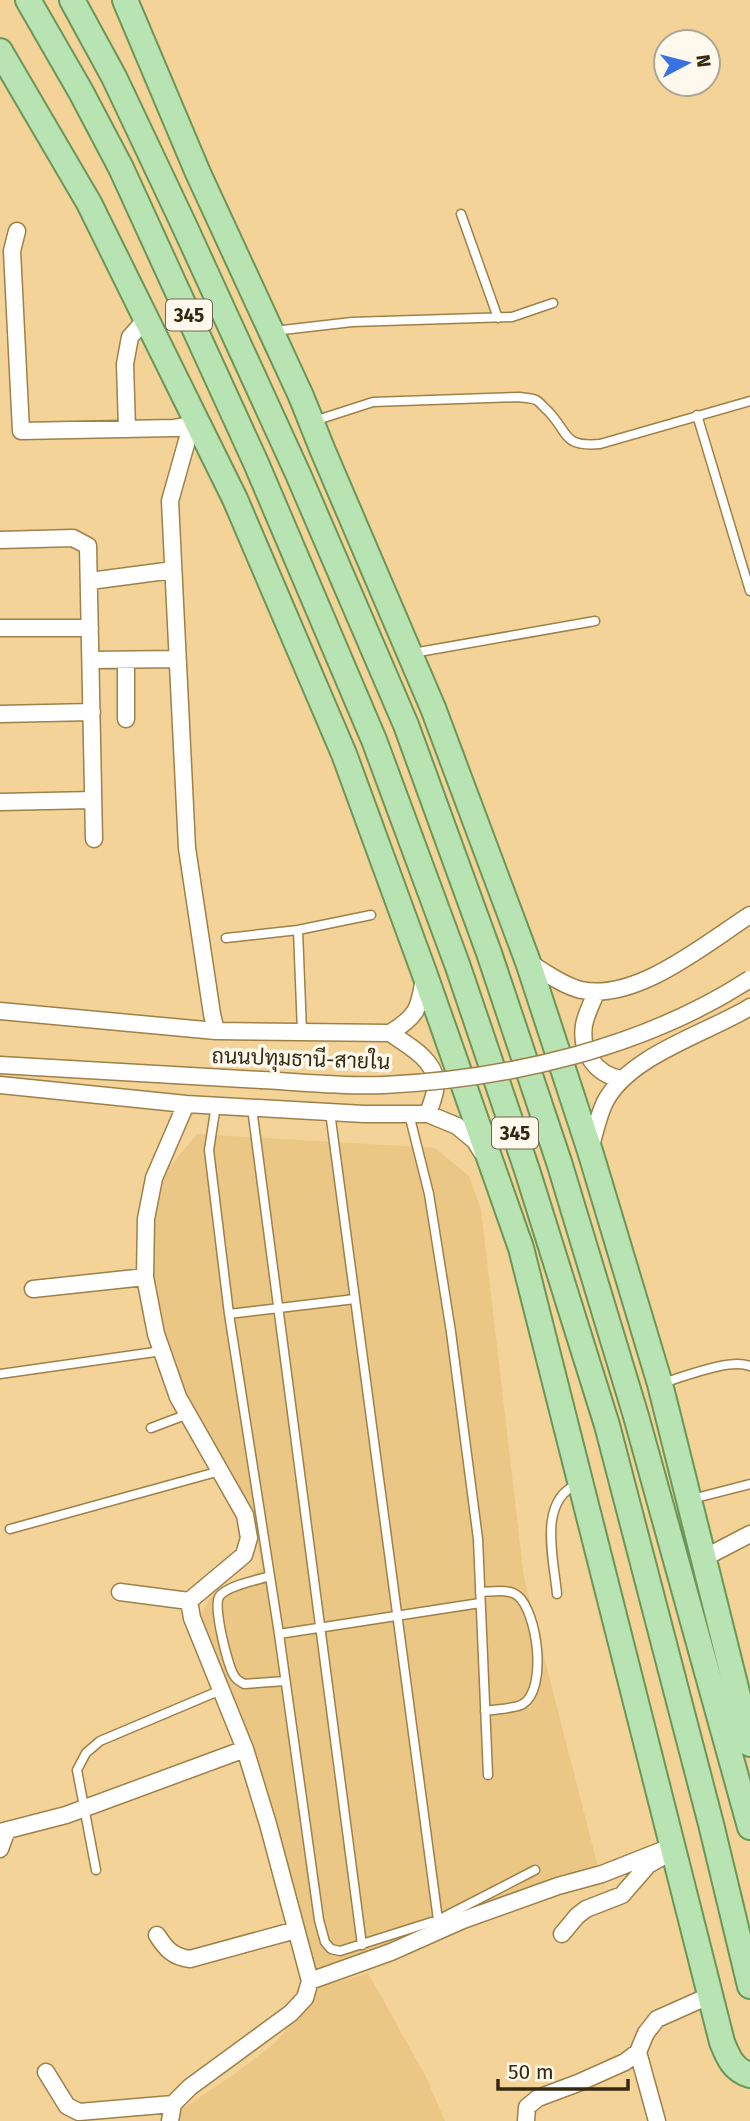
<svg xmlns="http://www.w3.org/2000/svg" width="750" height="2121" font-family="'Fira Sans',Sarabun,sans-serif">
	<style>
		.built { fill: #ebc785 }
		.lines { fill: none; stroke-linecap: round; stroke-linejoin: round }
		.service-casing { stroke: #9e8048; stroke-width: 11 }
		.minor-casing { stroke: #9e8048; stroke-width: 19 }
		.primary-casing { stroke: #6b9658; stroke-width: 28 }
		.service { stroke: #fff; stroke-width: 8 }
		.minor { stroke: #fff; stroke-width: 16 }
		.primary { stroke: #b8e3b2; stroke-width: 24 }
		.minor-bridge-casing { stroke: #9e8048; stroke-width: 19; stroke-linecap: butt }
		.minor-bridge { stroke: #fff; stroke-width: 16 }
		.labels { text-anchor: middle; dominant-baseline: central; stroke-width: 7; stroke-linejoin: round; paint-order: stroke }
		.shield { fill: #fff8ed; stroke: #716652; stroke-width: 2 }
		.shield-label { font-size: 19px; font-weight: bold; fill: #342810 }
		.street-label { font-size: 21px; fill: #342810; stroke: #fff8ed }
	</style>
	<rect width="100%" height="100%" fill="#f4d399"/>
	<path class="built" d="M197 1134 435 1148 469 1176 481 1209 524 1578 601 1879 314 1981 232 1705 201 1614 210 1598 262 1569 256 1530 239 1485 187 1398 175 1372 154 1287 152 1245 161 1177Z
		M368 1973 425 2075 445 2121H176L179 2111 236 2073 275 2043 313 1998 315 1989Z"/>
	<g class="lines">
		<g class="service-casing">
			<path id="service" d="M461 214 498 318
				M274 331 352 322 512 317 553 303
				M697 415 750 591
				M314 421 373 402 519 397C524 398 531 398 536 400 540 402 544 408 548 411 570 434 562 447 600 444L750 401
				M413 653 595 621
				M298 930 302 1032
				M226 938 298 930 371 915
				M216 1105 209 1150 229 1314 279 1634 319 1920 325 1942 331 1949 340 1951 438 1920
				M252 1108 362 1945
				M330 1112 438 1920 535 1870
				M409 1114 429 1194 451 1332 478 1539 488 1775
				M229 1314 355 1299
				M0 1374 162 1351
				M662 1383C684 1377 729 1358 750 1366
				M151 1428 188 1414
				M692 1499 750 1484
				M10 1529 220 1471
				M270 1576C258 1580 225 1586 219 1597 213 1607 228 1668 235 1677 237 1680 241 1682 244 1684L285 1681
				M480 1592C492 1592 508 1588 518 1596 537 1612 548 1688 523 1704 514 1709 496 1709 485 1711
				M557 1594C554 1560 537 1500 578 1484
				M279 1634 480 1603
				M96 1870 77 1770 86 1753 100 1741 221 1690"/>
		</g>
		<g class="minor-casing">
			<path id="minor" d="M17 231 12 251 21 431 174 428 199 424
				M199 424 188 437 170 501 187 848 212 1014 216 1031
				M127 429 125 364 130 337 147 318
				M0 540 73 538 88 546 94 839
				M90 581 173 570
				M0 628H90
				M91 660 177 659
				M0 714 92 712
				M126 719V660
				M0 802 93 800
				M528 962C545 972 562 985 581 990 636 1002 705 944 750 915
				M596 993C592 1003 586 1014 584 1025 580 1052 595 1074 621 1079
				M0 1011 216 1031 390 1033C417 1016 419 1010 424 978
				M390 1033C407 1045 433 1058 436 1081 437 1091 431 1104 428 1114
				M0 1065 261 1080
				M0 1085 186 1104 364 1114H428L457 1126 475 1141 481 1151
				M590 1149C595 1133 598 1116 605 1102 629 1055 708 1033 750 1007
				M33 1289 145 1277
				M704 1558 750 1534
				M120 1592 189 1601
				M0 1832 66 1815 245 1749
				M0 1849 7 1830
				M562 1934 577 1916 586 1909 622 1895 648 1865 662 1857
				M157 1935C166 1949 173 1957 190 1959L296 1930
				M310 1981 391 1952 463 1920 558 1886 602 1874 673 1846
				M638 2052 657 2121
				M46 2072 67 2106 79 2112 173 2104
				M170 2121 173 2104 190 2087 291 2013 305 1998 310 1981 268 1824 245 1749 192 1618 189 1601 244 1555 249 1538 245 1515 178 1397 156 1334 145 1277 146 1219 154 1178 186 1104
				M526 2121 527 2107 538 2098 578 2083 625 2062 638 2052 646 2033 657 2019 711 1995"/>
		</g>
		<g class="primary-casing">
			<path id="primary" d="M28 0 81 92 121 168 256 463 374 740 457 964 527 1170 607 1425 711 1824 750 1986
				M72 0 114 77 184 225 298 474 406 725 489 953 559 1162 636 1416 750 1827
				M125 0 198 173 301 396 323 451 433 708 528 962 590 1151 660 1384 750 1744
				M0 51 89 203 235 499 344 754 425 975 521 1248 722 2042C728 2057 733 2070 750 2075"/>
		</g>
		<use href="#service" class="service"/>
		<use href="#minor" class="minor"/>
		<use href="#primary" class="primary"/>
		<g class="minor-bridge-casing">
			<path id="minor-bridge" d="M261 1080C301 1082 343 1087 384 1085 509 1079 644 1048 750 979"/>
		</g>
		<use href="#minor-bridge" class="minor-bridge"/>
	</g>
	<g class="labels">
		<g class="shield">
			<rect x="166" y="299.5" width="46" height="31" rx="5"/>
			<rect x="492" y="1117.5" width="46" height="31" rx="5"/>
		</g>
		<g class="shield-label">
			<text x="189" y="315">345</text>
			<text x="515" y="1133">345</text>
		</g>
		<g class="street-label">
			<text transform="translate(301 1059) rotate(2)">ถนนปทุมธานี-สายใน</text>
		</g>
	</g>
	<g transform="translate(687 63) rotate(83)"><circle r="33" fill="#fff8ed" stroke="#aea595" stroke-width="2"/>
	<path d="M0-5L12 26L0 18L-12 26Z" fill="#3873e1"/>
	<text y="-10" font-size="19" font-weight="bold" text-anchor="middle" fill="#342810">N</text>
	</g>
	<path d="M498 2079v10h130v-10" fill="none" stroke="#342810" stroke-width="3.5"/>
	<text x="508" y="2079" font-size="21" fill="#342810" stroke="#fff8ed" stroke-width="5" paint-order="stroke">50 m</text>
</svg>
